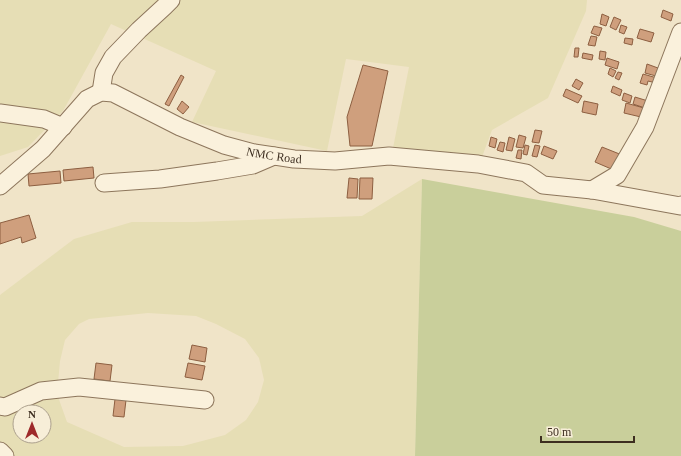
<svg xmlns="http://www.w3.org/2000/svg" width="681" height="456" font-family="'Times New Roman',serif">
	<style>
		.farmland { fill: #e6deb5; fill-rule: evenodd }
		.green { fill: #c9cf9b }
		.building { fill: #cf9f7d; stroke: #8d5f41 }
		.lines { fill: none; stroke-linecap: round; stroke-linejoin: round }
		.minor-casing { stroke: #8d765c; stroke-width: 19 }
		.minor { stroke: #faf1dc; stroke-width: 17 }
		.labels { text-anchor: middle; dominant-baseline: central; stroke-width: 3; stroke-linejoin: round; paint-order: stroke }
		.street-label { font-size: 12px; fill: #3d2e20; stroke: #f7eed8 }
	</style>
	<rect width="100%" height="100%" fill="#f0e4c8"/>
	<path class="farmland" d="M0 0H587L586 11 548 98 492 130 482 157 393 148 409 67 346 59 327 151 192 122 216 71 111 24 63 111 28 147 0 156Z
		M422 179 415 456H0V295L74 239 132 222H194L362 216ZM148 313 196 316 216 324 245 339 259 358 264 380 258 402 246 420 225 435 183 446 124 447 67 422 57 394 60 361 65 340 79 324 89 319ZM20 412H44V436H20Z"/>
	<path class="green" d="M422 179 634 217 681 231V456H415Z"/>
	<path class="building" d="M663 10 673 14 671 21 661 17Z
		M602 14 609 17 606 26 600 24Z
		M614 17 621 20 616 30 610 27Z
		M621 25 627 27 624 34 619 32Z
		M594 26 602 28 599 36 591 33Z
		M640 29 654 33 651 42 637 38Z
		M591 36 597 37 595 46 588 45Z
		M625 38 633 39 632 45 624 43Z
		M575 48H579L578 57H574Z
		M600 51 606 52 605 60 599 59Z
		M583 53 593 55 592 60 582 58Z
		M607 58 619 62 617 69 605 65Z
		M647 64 658 68 656 76 645 73Z
		M363 65 388 71 372 146H350L347 117Z
		M610 68 616 71 613 77 608 74Z
		M618 72 622 73 619 80 615 78Z
		M643 74 657 78 656 83 648 81 647 85 640 83Z
		M181 75 184 77 169 106 165 104Z
		M576 79 583 83 579 90 572 86Z
		M613 86 622 90 620 96 611 92Z
		M566 89 582 96 578 103 563 96Z
		M624 93 632 96 630 103 622 100Z
		M635 97 648 101 645 108 633 104Z
		M182 101 189 107 183 114 177 109Z
		M584 101 598 104 596 115 582 112Z
		M626 103 644 108 641 117 624 113Z
		M535 130 542 131 539 143 532 142Z
		M519 135 526 137 523 148 516 147Z
		M491 137 497 139 495 148 489 146Z
		M509 137 515 139 512 151 506 150Z
		M500 142 505 143 503 152 497 150Z
		M525 145 529 146 527 155 523 154Z
		M535 145 540 146 537 157 532 156Z
		M544 146 557 151 553 159 541 154Z
		M602 147 622 155 616 171 595 162Z
		M518 150H522L521 159 516 158Z
		M93 167 94 178 64 181 63 170Z
		M60 171 61 183 29 186 28 174Z
		M349 178 358 179 357 198H347Z
		M360 178H373L372 199H359Z
		M29 215 36 238 22 243 21 237 0 244V223Z
		M192 345 207 348 205 362 189 359Z
		M96 363 112 365 110 381 94 379Z
		M188 363 205 366 202 380 185 377Z
		M115 399 126 400 124 417 113 416Z"/>
	<g class="lines">
		<g class="minor-casing">
			<g id="minor">
				<path d="M101 92 104 73 113 57 139 30 164 7 171 0"/>
				<path d="M0 113 44 119 63 127"/>
				<path d="M104 183 160 179 217 171 253 165 274 156"/>
				<path id="s1" d="M0 186 43 149 87 99 101 92 113 93 180 127 224 145 254 153 294 159 335 161 389 156 478 164 526 173 543 185 592 190 680 206 681 205"/>
				<path d="M592 190 617 175 645 127 681 32"/>
				<path d="M0 406 5 407 41 391 79 387 205 400"/>
				<path d="M0 451 5 456"/>
			</g>
		</g>
		<use href="#minor" class="minor"/>
	</g>
	<g class="labels">
		<g class="street-label">
			<text stroke="none"><textPath href="#s1" startOffset="325">NMC Road</textPath></text>
		</g>
	</g>
	<g transform="translate(32 424)"><circle r="19" fill="#f7eed8" stroke="#ada18e"/>
	<path d="M0-3L7 15L0 10L-7 15Z" fill="#9e2a2b"/>
	<text y="-6" font-size="11" font-weight="bold" text-anchor="middle" fill="#3d2e20">N</text>
	</g>
	<path d="M541 436v6h93v-6" fill="none" stroke="#3d2e20" stroke-width="2"/>
	<text x="547" y="436" font-size="12" fill="#3d2e20" stroke="#f7eed8" stroke-width="3" paint-order="stroke">50 m</text>
</svg>
